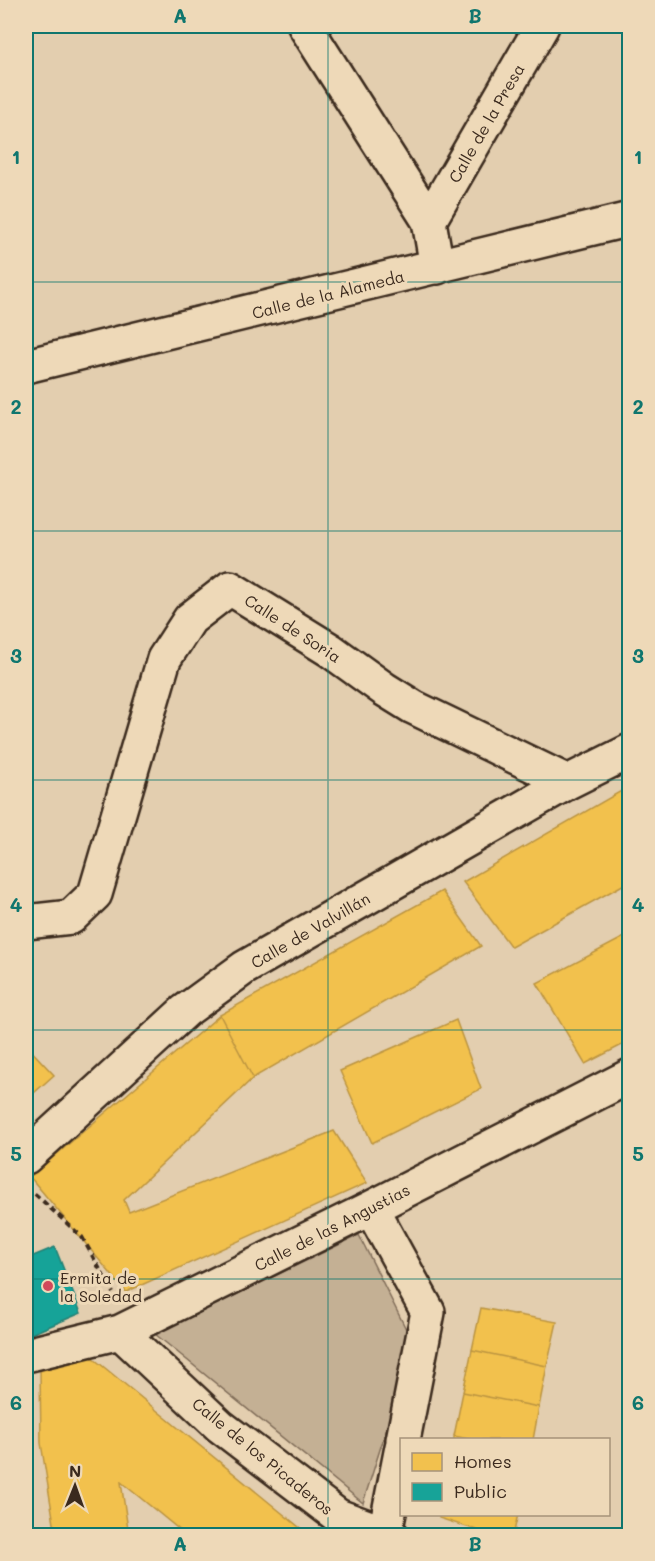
<svg xmlns="http://www.w3.org/2000/svg" width="655" height="1561" font-family="Mali,sans-serif">
	<style>
		.green { fill: #c4b094; stroke: #806d59; stroke-width: 1.5 }
		.homes { fill: #f2c14e; stroke: #bb9440; stroke-width: 1.5 }
		.public { fill: #17a398; stroke: #227f73; stroke-width: 1.5 }
		.lines { fill: none; stroke-linecap: round; stroke-linejoin: round }
		.minor-casing { stroke: #3b2a1e; stroke-width: 38 }
		.tertiary-casing { stroke: #3b2a1e; stroke-width: 38 }
		.path { stroke: #3b2a1e; stroke-width: 4; stroke-dasharray: 6 4.5; stroke-linecap: butt }
		.minor { stroke: #eed9b8; stroke-width: 33 }
		.tertiary { stroke: #eed9b8; stroke-width: 33 }
		.grid { fill: none; stroke: #0f766e; stroke-width: 1.5; stroke-opacity: 0.55 }
		.poi-dot { fill: #d1495b; stroke: #eed9b8; stroke-width: 2 }
		.labels { text-anchor: middle; dominant-baseline: central; stroke-width: 6; stroke-linejoin: round; paint-order: stroke }
		.street-label { font-size: 16px; fill: #3b2a1e; stroke: #eed9b8 }
		.poi-label { font-size: 16px; fill: #3b2a1e; stroke: #eed9b8; text-anchor: start }
		.neatline { fill: none; stroke: #0f766e; stroke-width: 2 }
		.grid-label { font-size: 20px; text-anchor: middle; font-weight: bold; fill: #0f766e }
	</style>
	<rect width="100%" height="100%" fill="#e3ceaf"/>
	<filter id="ink" filterUnits="userSpaceOnUse"><feTurbulence type="fractalNoise" baseFrequency=".0167" numOctaves="2"/><feDisplacementMap in="SourceGraphic" scale="12" xChannelSelector="R" yChannelSelector="G"/><feConvolveMatrix kernelMatrix="1 2 1 2 8 2 1 2 1" color-interpolation-filters="sRGB"/></filter>
	<g filter="url(#ink)">
		<path class="green" d="M359 1235 408 1333 390 1418 363 1503 155 1334Z"/>
		<path class="homes" d="M630 786V881L511 947 463 882Z
			M442 891 481 946 253 1078 220 1015Z
			M630 934V1041L585 1064 537 983Z
			M220 1015 253 1078 124 1200 129 1212 334 1131 367 1183 126 1292 30 1177Z
			M456 1020 481 1089 372 1143 340 1071Z
			M26 1045 54 1075 26 1100Z
			M481 1308 557 1322 547 1366 472 1350Z
			M472 1350 547 1366 539 1407 463 1392Z
			M88 1354 310 1536H187L121 1482 129 1536H56L41 1443 40 1369Z
			M463 1392 539 1407 533 1440H473L454 1436Z
			M26 1394 31 1438 26 1437Z
			M454 1436 473 1440H454Z
			M439 1514H518L513 1536H495L439 1518Z"/>
		<path class="public" d="M55 1247 81 1313 26 1336V1259Z"/>
		<g class="lines">
			<g class="minor-casing">
				<path id="minor" d="M305 26 429 221 437 267
					M429 221 542 26
					M26 922 71 917 95 894 164 659 190 619 230 588 330 650 384 689 413 707 568 782
					M26 1157 185 1011 244 968 568 782 630 751
					M371 1208 428 1312 403 1440
					M120 1332 220 1426 338 1516 392 1536
					M26 1355 120 1332 371 1208 630 1076
					M385 1533 402 1447"/>
			</g>
			<g class="tertiary-casing">
				<path id="tertiary" d="M26 366 630 219"/>
			</g>
			<path class="path" d="M35 1194 82 1237 113 1293"/>
			<use href="#minor" class="minor"/>
			<use href="#tertiary" class="tertiary"/>
		</g>
	</g>
	<path class="grid" d="M328 26V1536M26 282H630M26 531H630M26 780H630M26 1030H630M26 1279H630"/>
	<circle class="poi-dot" cx="48" cy="1286" r="6"/>
	<g class="labels">
		<g class="street-label">
			<text transform="translate(486 123) rotate(-60)">Calle de la Presa</text>
			<text transform="translate(328 294) rotate(-14)">Calle de la Alameda</text>
			<text transform="translate(293 628) rotate(33)">Calle de Soria</text>
			<text transform="translate(310 930) rotate(-30)">Calle de Valvillán</text>
			<text transform="translate(332 1227) rotate(-27)">Calle de las Angustias</text>
			<text transform="translate(263 1456) rotate(39)">Calle de los Picaderos</text>
		</g>
		<g class="poi-label">
			<text x="60" y="1277">Ermita de<tspan x="60" dy="18">la Soledad</tspan></text>
		</g>
	</g>
	<rect width="655" height="1561" fill="none" stroke="#eed9b8" stroke-width="66"/>
	<rect x="400" y="1438" width="210" height="78" fill="#eed9b8" stroke="#a6937a" stroke-width="1.5"/>
	<rect x="412" y="1453" width="30" height="18" fill="#f2c14e" stroke="#a6937a" stroke-width="1.5"/>
	<text x="454" y="1468" font-size="18" fill="#3b2a1e">Homes</text>
	<rect x="412" y="1483" width="30" height="18" fill="#17a398" stroke="#a6937a" stroke-width="1.5"/>
	<text x="454" y="1498" font-size="18" fill="#3b2a1e">Public</text>
	<g transform="translate(75 1486) rotate(1)" stroke="#eed9b8" stroke-width="4.5" paint-order="stroke">
	<path d="M0-4.5L10 22L0 15L-10 22Z" fill="#3b2a1e"/>
	<text y="-9" font-size="16" font-weight="bold" text-anchor="middle" fill="#3b2a1e">N</text>
	</g>
	<rect x="33" y="33" width="589" height="1495" class="neatline"/>
	<g class="grid-label">
		<text x="180" y="23">A</text>
		<text x="475" y="23">B</text>
		<text x="16" y="164">1</text>
		<text x="638" y="164">1</text>
		<text x="16" y="414">2</text>
		<text x="638" y="414">2</text>
		<text x="16" y="663">3</text>
		<text x="638" y="663">3</text>
		<text x="16" y="912">4</text>
		<text x="638" y="912">4</text>
		<text x="16" y="1161">5</text>
		<text x="638" y="1161">5</text>
		<text x="16" y="1410">6</text>
		<text x="638" y="1410">6</text>
		<text x="180" y="1551">A</text>
		<text x="475" y="1551">B</text>
	</g>
</svg>
